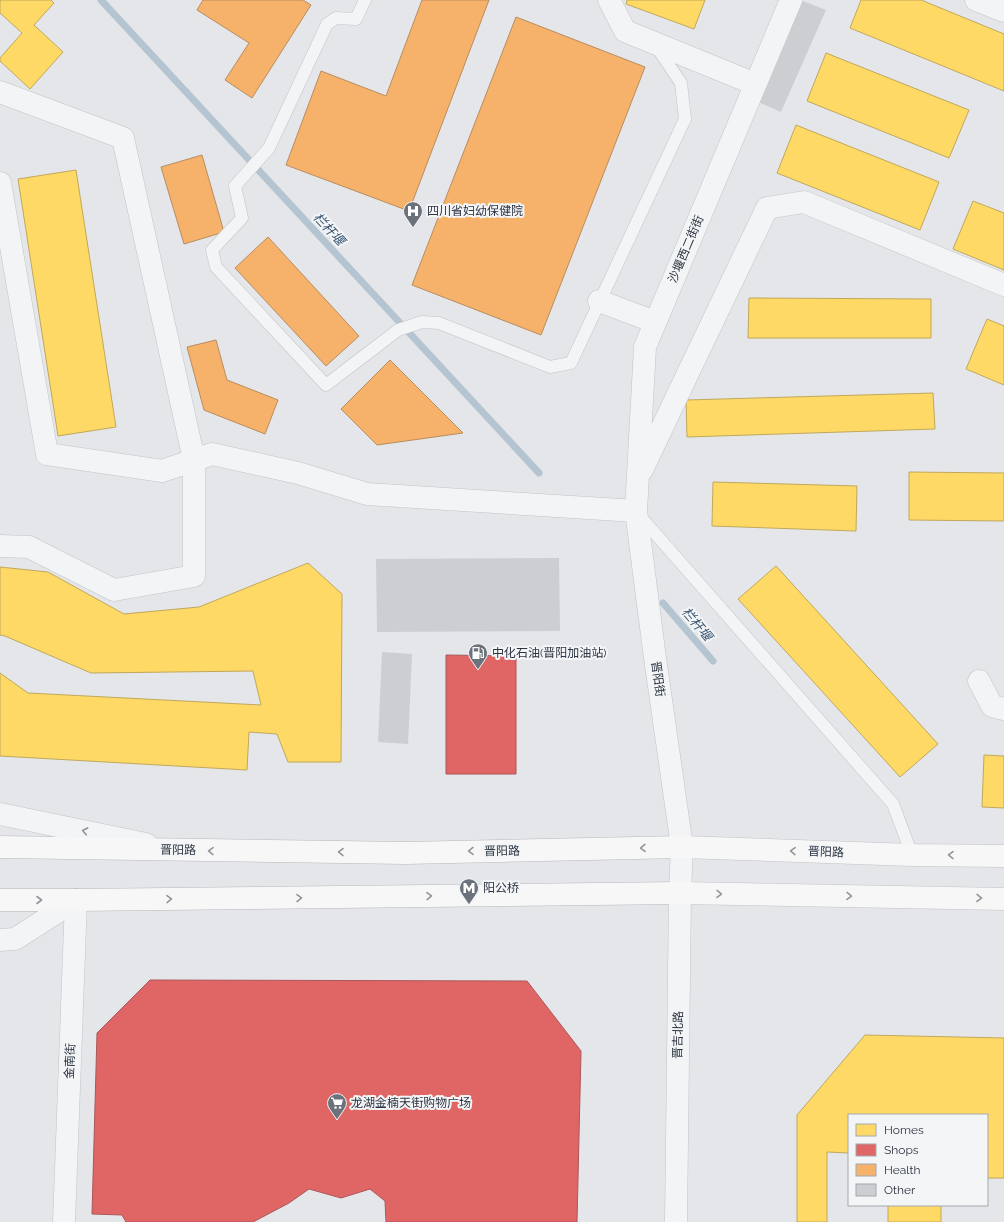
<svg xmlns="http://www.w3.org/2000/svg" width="1004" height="1222" font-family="Raleway,'Noto Sans SC',sans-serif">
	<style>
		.homes { fill: #ffd966; stroke: #c0a85b }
		.shops { fill: #e06666; stroke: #aa575b }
		.health { fill: #f6b26b; stroke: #b98c5e }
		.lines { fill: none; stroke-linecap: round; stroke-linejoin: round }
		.stream { stroke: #b5c4d1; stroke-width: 7 }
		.building { fill: #cdced1 }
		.service-casing { stroke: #c2c4c7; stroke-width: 13 }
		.minor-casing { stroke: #c2c4c7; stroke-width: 23 }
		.tertiary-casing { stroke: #c2c4c7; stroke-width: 23 }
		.primary-casing { stroke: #c1c3c6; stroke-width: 23 }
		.trunk-casing { stroke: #b6b9bc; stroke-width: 23 }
		.service { stroke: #f3f4f5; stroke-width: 12 }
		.minor { stroke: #f3f4f5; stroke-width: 22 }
		.tertiary { stroke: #f3f4f5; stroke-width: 22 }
		.primary { stroke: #f7f7f7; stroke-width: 22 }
		.trunk { stroke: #f7f7f7; stroke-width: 22 }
		.oneway { stroke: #90949b }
		.oneway2 { stroke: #92969c }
		.labels { text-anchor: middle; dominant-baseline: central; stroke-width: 4; stroke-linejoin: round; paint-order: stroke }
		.poi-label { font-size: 12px; fill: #2c3441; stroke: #f3f5f7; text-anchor: start }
		.street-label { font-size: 12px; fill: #2c3441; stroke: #f3f5f7 }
		.water-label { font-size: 13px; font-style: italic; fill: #395472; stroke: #f3f5f7 }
	</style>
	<rect width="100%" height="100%" fill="#e4e6e9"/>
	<path class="homes" d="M0 0H51L54 3 34 25 63 52 30 89 0 61V58L22 33 0 13Z
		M627 0H705L694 29 626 4Z
		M861 0H921L1004 34V91L850 28Z
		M826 53 969 110 949 158 807 101Z
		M796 125 939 182 920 230 777 173Z
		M76 170 116 427 58 436 18 179Z
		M973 201 1004 213V270L953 249Z
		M749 298 931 299V338H748Z
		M987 319 1004 326V385L966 369Z
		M933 393 935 429 687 437 686 400Z
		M909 472 1004 473V521L909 520Z
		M713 482 857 486 856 531 712 526Z
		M308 563 342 594 341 762H288L277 734 249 732 247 770 0 756V673L28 693 261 705 253 671 91 673 5 636 0 635V567L48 572 124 614 199 607Z
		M776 566 938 744 900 777 738 599Z
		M984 755 1004 756V808L982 807Z
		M865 1035 1004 1038V1178H987V1115H849V1153L827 1152V1222H797V1115Z
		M888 1205H941V1222H888Z"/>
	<path class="shops" d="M446 655 516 656V774H446Z
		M150 980 527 981 581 1051 577 1222H386L385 1201 370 1189 341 1198 309 1189 289 1203 253 1222H126L122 1215 92 1214 97 1033Z"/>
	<path class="health" d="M203 0H303L311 5 252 98 225 80 249 43 197 10Z
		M422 0H489L409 211 286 165 321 71 386 96Z
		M516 17 645 67 541 335 412 285Z
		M202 155 224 232 184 244 161 167Z
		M268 237 359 336 326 366 235 268Z
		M216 340 227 380 278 400 265 434 204 410 187 347Z
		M390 360 463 433 377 445 341 409Z"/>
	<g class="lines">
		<path class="stream" d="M101 0 539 473
			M663 603 713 661"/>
	</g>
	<path class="building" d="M803 1 826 10 781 112 758 102Z
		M559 558 560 631 377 632 376 559Z
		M382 652 412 654 408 744 378 742Z"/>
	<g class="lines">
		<g class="service-casing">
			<path id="service" d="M365 0 356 19 336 18 327 24 269 148 235 186 242 218 212 250 216 267 326 385 398 330 422 322 439 323 550 367 571 363 685 119 681 83 656 46
				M638 514 893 804 912 855"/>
		</g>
		<g class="minor-casing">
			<path id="minor" d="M609 0 625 31 755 84
				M976 0 1004 11
				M0 92 123 138 194 460V576L114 590 29 547 0 546
				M0 183 47 454 162 471 212 454 298 473 367 494 636 511
				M599 301 655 322
				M642 470 678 394 767 208 804 202 1004 285
				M979 681 992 706 1004 709
				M682 847 655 658 636 511 645 347 791 0
				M64 1222 76 900"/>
		</g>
		<g class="tertiary-casing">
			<path id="tertiary" d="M0 814 146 844
				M0 940 15 939 76 900
				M676 1222 680 893 682 847"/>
		</g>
		<g class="primary-casing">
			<path id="primary" d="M682 847 912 855 1004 856
				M680 893 1004 899"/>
		</g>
		<g class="trunk-casing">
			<path id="trunk" d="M0 847 406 853 682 847
				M0 900H76L680 893"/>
		</g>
		<use href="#service" class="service"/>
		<use href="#minor" class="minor"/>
		<use href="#tertiary" class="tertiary"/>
		<use href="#primary" class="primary"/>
		<use href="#trunk" class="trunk"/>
	</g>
	<defs><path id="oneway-chevron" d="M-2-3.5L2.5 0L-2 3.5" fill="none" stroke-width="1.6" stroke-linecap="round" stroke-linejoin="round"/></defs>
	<use class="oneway" href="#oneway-chevron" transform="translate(85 831) rotate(-169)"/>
	<g class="oneway2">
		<use href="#oneway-chevron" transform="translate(643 848) rotate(179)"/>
		<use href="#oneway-chevron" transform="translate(211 851) rotate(-179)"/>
		<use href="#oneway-chevron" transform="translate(471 851) rotate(179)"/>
		<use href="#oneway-chevron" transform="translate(793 851) rotate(-178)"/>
		<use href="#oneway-chevron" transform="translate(341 852) rotate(-179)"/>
		<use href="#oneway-chevron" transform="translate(951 855) rotate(-179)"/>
		<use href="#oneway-chevron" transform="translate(719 894) rotate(1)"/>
		<use href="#oneway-chevron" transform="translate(429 896) rotate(-1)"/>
		<use href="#oneway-chevron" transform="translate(849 896) rotate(1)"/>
		<use href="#oneway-chevron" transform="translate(299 898) rotate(-1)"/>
		<use href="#oneway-chevron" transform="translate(979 898) rotate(1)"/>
		<use href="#oneway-chevron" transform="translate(169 899) rotate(-1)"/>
		<use href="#oneway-chevron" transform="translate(39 900)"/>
	</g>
	<defs>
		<g id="hospital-pin" transform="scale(1)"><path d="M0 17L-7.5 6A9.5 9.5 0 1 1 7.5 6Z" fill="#6c727c" stroke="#f3f5f7"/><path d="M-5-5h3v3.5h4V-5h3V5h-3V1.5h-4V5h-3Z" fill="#fff"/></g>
		<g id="fuel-pin" transform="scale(1)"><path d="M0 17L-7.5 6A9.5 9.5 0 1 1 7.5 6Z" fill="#6c727c" stroke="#f3f5f7"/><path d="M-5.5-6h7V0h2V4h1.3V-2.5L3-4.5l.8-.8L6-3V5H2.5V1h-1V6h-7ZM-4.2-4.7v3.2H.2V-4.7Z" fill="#fff"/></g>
		<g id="metro-pin" transform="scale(1)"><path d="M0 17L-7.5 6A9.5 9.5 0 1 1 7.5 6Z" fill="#6c727c" stroke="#f3f5f7"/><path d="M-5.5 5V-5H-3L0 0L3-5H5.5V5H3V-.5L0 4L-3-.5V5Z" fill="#fff"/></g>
		<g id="supermarket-pin" transform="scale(1)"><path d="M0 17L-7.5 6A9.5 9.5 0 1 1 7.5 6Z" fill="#6c727c" stroke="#f3f5f7"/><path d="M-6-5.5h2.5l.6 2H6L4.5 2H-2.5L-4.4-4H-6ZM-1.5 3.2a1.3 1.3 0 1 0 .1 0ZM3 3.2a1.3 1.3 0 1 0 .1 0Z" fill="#fff"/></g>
	</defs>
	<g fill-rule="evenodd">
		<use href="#hospital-pin" x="413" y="211"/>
		<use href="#fuel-pin" x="478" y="653"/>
		<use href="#metro-pin" x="469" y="888"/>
		<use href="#supermarket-pin" x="337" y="1103"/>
	</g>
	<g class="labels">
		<g class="poi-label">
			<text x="427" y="211">四川省妇幼保健院</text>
			<text x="492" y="653">中化石油(晋阳加油站)</text>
			<text x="483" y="888">阳公桥</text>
			<text x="351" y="1103">龙湖金楠天街购物广场</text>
		</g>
		<g class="street-label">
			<text transform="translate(686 249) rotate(-67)">沙堰西二街街</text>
			<text transform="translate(658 679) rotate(82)">晋阳街</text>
			<text transform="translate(178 850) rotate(1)">晋阳路</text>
			<text transform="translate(502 851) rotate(-1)">晋阳路</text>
			<text transform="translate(826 852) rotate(2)">晋阳路</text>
			<text transform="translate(678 1035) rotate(-89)">晋吉北路</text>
			<text transform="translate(70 1061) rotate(-88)">金南街</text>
		</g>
		<g class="water-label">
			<text transform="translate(329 229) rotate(47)">栏杆堰</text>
			<text transform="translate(697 624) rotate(50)">栏杆堰</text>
		</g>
	</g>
	<rect x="848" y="1114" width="140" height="92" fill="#f3f5f7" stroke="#a3a8ae"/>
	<rect x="856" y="1124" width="20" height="12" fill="#ffd966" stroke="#a3a8ae"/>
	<text x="884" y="1134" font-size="12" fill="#2c3441">Homes</text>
	<rect x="856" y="1144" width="20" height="12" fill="#e06666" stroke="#a3a8ae"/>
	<text x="884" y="1154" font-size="12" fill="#2c3441">Shops</text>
	<rect x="856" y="1164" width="20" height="12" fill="#f6b26b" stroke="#a3a8ae"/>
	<text x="884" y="1174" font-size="12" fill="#2c3441">Health</text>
	<rect x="856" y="1184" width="20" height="12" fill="#cdced1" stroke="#a3a8ae"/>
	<text x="884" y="1194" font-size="12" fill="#2c3441">Other</text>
</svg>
